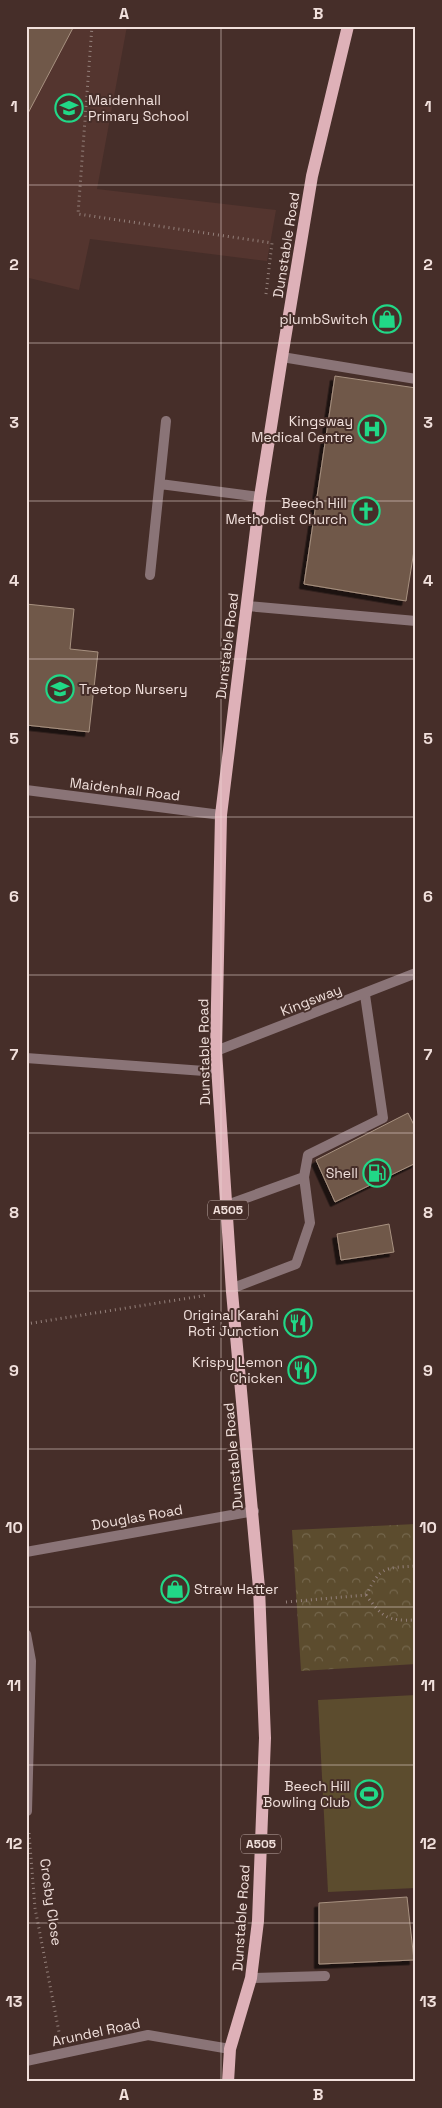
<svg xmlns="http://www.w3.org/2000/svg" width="442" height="2108" font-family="'Space Grotesk',sans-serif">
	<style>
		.built { fill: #54352f }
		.forest { fill: url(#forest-crowns) }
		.garden { fill: #5c4c2e }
		.building { fill: #6f594a; stroke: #a89180; filter: url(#shadow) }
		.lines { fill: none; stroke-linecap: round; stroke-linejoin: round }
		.path { stroke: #94807b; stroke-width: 3; stroke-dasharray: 1 4; stroke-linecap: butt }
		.service { stroke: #8a7477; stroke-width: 10 }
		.minor { stroke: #8a7477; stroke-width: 10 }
		.tertiary { stroke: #8a7477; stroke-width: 10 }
		.primary { stroke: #deb1b8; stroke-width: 12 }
		.grid { fill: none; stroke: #f1e0dc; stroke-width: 1; stroke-opacity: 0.55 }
		.labels { text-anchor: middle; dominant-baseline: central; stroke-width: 4; stroke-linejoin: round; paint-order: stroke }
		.shield { fill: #462e29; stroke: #beaba6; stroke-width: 1 }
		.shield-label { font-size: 12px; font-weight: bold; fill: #f1e0dc }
		.poi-label { font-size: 14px; fill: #f1e0dc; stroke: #462e29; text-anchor: end }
		.street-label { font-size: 14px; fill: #f1e0dc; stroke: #462e29 }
		.neatline { fill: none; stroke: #f1e0dc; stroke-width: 2 }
		.grid-label { font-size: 16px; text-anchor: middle; font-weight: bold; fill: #f1e0dc }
	</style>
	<defs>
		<pattern id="forest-crowns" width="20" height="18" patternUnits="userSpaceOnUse" patternTransform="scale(1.25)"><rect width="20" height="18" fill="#5c4c2e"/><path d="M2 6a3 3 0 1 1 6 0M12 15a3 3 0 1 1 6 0" fill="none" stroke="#74664c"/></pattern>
		<filter id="shadow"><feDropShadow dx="-4.5" dy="4.5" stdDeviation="0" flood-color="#0009"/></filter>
	</defs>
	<rect width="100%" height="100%" fill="#462e29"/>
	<path class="built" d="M26 26H127L97 189 276 210 267 261 90 239 79 290 29 278 26 293Z"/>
	<path class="forest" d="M416 1524V1664L301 1671 292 1530Z"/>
	<path class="garden" d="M416 1695V1888L328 1892 318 1700Z"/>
	<path class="building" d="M26 26H74L26 117Z
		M335 376 416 388V538L406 601 304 584Z
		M26 604 74 609 70 649 98 652 89 732 26 725Z
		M408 1113 416 1129V1163L335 1202 316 1160Z
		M389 1224 394 1252 341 1260 337 1234Z
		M407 1897 414 1960 319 1964V1903Z"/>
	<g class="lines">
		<path class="path" d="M92 26 78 214 272 243 266 294
			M26 1324 208 1295
			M366 1595C381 1566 384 1568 416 1566
			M366 1595C383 1618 387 1621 416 1620
			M286 1602 366 1595
			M29 1833 35 1908 59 2032"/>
		<path class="service" d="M160 484 260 497
			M150 575 166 421
			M247 606 416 621
			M26 1058 218 1072
			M227 1205 304 1177 308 1155 383 1118 365 995
			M233 1288 296 1264 310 1223 304 1177
			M251 1978 325 1976"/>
		<path class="minor" d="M282 357 416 379
			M26 790 221 815
			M26 1552 254 1511
			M26 1634 31 1661 27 1811
			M26 2061 148 2035 230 2049"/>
		<path class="tertiary" d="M216 1051 416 973"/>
		<path class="primary" d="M228 2082 230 2049 251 1978 258 1921 265 1738 259 1588 232 1292 216 1051 221 815 260 497 282 357 312 176 348 26"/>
	</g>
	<path class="grid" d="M221 26V2082M26 185H416M26 343H416M26 501H416M26 659H416M26 817H416M26 975H416M26 1133H416M26 1291H416M26 1449H416M26 1607H416M26 1765H416M26 1923H416"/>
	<defs>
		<g id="school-ring" transform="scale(1.4375)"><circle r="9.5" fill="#462e29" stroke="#21d887" stroke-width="1.5"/><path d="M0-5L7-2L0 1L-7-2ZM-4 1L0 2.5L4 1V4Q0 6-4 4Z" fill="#21d887"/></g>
		<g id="shop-ring" transform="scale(1.4375)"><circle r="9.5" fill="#462e29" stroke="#21d887" stroke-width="1.5"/><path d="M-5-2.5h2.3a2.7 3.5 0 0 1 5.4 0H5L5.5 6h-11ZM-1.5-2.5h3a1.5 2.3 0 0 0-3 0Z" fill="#21d887"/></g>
		<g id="hospital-ring" transform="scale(1.4375)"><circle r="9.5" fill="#462e29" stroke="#21d887" stroke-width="1.5"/><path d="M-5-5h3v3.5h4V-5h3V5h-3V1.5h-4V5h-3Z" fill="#21d887"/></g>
		<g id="church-ring" transform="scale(1.4375)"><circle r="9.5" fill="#462e29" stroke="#21d887" stroke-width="1.5"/><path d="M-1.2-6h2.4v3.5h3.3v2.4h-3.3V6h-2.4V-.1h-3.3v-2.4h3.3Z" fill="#21d887"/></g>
		<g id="fuel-ring" transform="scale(1.4375)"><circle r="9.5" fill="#462e29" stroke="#21d887" stroke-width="1.5"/><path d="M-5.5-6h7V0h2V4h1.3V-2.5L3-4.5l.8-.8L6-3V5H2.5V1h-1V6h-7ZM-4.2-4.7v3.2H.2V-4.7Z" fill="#21d887"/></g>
		<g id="restaurant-ring" transform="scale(1.4375)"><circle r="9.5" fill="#462e29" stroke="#21d887" stroke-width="1.5"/><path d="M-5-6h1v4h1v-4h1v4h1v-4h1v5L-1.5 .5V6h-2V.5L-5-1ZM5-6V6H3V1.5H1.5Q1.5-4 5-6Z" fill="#21d887"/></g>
		<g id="stadium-ring" transform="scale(1.4375)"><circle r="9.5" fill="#462e29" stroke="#21d887" stroke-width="1.5"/><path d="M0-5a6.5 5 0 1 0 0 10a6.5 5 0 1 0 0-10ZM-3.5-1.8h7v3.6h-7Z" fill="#21d887"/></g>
	</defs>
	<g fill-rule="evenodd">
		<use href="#school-ring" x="69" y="108"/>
		<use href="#shop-ring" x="387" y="319"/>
		<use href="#hospital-ring" x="372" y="429"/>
		<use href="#church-ring" x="366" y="511"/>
		<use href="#school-ring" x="60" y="689"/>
		<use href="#fuel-ring" x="377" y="1173"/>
		<use href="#restaurant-ring" x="298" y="1323"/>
		<use href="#restaurant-ring" x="302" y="1370"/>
		<use href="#shop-ring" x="175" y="1589"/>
		<use href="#stadium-ring" x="369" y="1794"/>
	</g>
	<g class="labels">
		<g class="shield">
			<rect x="208" y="1200.5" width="40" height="19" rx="4"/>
			<rect x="241" y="1834.5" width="40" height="19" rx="4"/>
		</g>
		<g class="shield-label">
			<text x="228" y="1210">A505</text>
			<text x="261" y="1844">A505</text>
		</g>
		<g class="poi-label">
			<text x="88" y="100" text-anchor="start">Maidenhall<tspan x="88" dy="16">Primary School</tspan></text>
			<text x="368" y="319">plumbSwitch</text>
			<text x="353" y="421">Kingsway<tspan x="353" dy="16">Medical Centre</tspan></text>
			<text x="347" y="503">Beech Hill<tspan x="347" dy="16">Methodist Church</tspan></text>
			<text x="79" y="689" text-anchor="start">Treetop Nursery</text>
			<text x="358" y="1173">Shell</text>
			<text x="279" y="1315">Original Karahi<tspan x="279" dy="16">Roti Junction</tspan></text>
			<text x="283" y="1362">Krispy Lemon<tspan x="283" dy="16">Chicken</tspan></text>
			<text x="194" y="1589" text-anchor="start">Straw Hatter</text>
			<text x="350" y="1786">Beech Hill<tspan x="350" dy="16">Bowling Club</tspan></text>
		</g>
		<g class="street-label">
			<text transform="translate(286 245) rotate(-81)">Dunstable Road</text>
			<text transform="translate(227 646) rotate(-83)">Dunstable Road</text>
			<text transform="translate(125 789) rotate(7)">Maidenhall Road</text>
			<text transform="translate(311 1000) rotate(-21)">Kingsway</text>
			<text transform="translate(204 1052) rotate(-91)">Dunstable Road</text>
			<text transform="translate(233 1456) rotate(-95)">Dunstable Road</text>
			<text transform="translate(137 1517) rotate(-10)">Douglas Road</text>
			<text transform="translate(51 1902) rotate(82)">Crosby Close</text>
			<text transform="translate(241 1918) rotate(-86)">Dunstable Road</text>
			<text transform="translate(96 2032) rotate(-12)">Arundel Road</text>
		</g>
	</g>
	<rect width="442" height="2108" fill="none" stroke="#462e29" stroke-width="55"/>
	<rect x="28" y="28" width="386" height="2052" class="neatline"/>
	<g class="grid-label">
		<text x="124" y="19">A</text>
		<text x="318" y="19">B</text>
		<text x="14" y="112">1</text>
		<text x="428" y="112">1</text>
		<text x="14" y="270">2</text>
		<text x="428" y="270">2</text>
		<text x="14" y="428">3</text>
		<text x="428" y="428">3</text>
		<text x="14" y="586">4</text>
		<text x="428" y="586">4</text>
		<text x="14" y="744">5</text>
		<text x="428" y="744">5</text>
		<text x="14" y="902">6</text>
		<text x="428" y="902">6</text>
		<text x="14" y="1060">7</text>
		<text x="428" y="1060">7</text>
		<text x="14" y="1218">8</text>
		<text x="428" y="1218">8</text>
		<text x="14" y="1376">9</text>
		<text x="428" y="1376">9</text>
		<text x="14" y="1533">10</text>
		<text x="428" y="1533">10</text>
		<text x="14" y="1691">11</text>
		<text x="428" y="1691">11</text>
		<text x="14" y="1849">12</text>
		<text x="428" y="1849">12</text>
		<text x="14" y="2007">13</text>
		<text x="428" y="2007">13</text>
		<text x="124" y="2100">A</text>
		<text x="318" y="2100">B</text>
	</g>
</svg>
